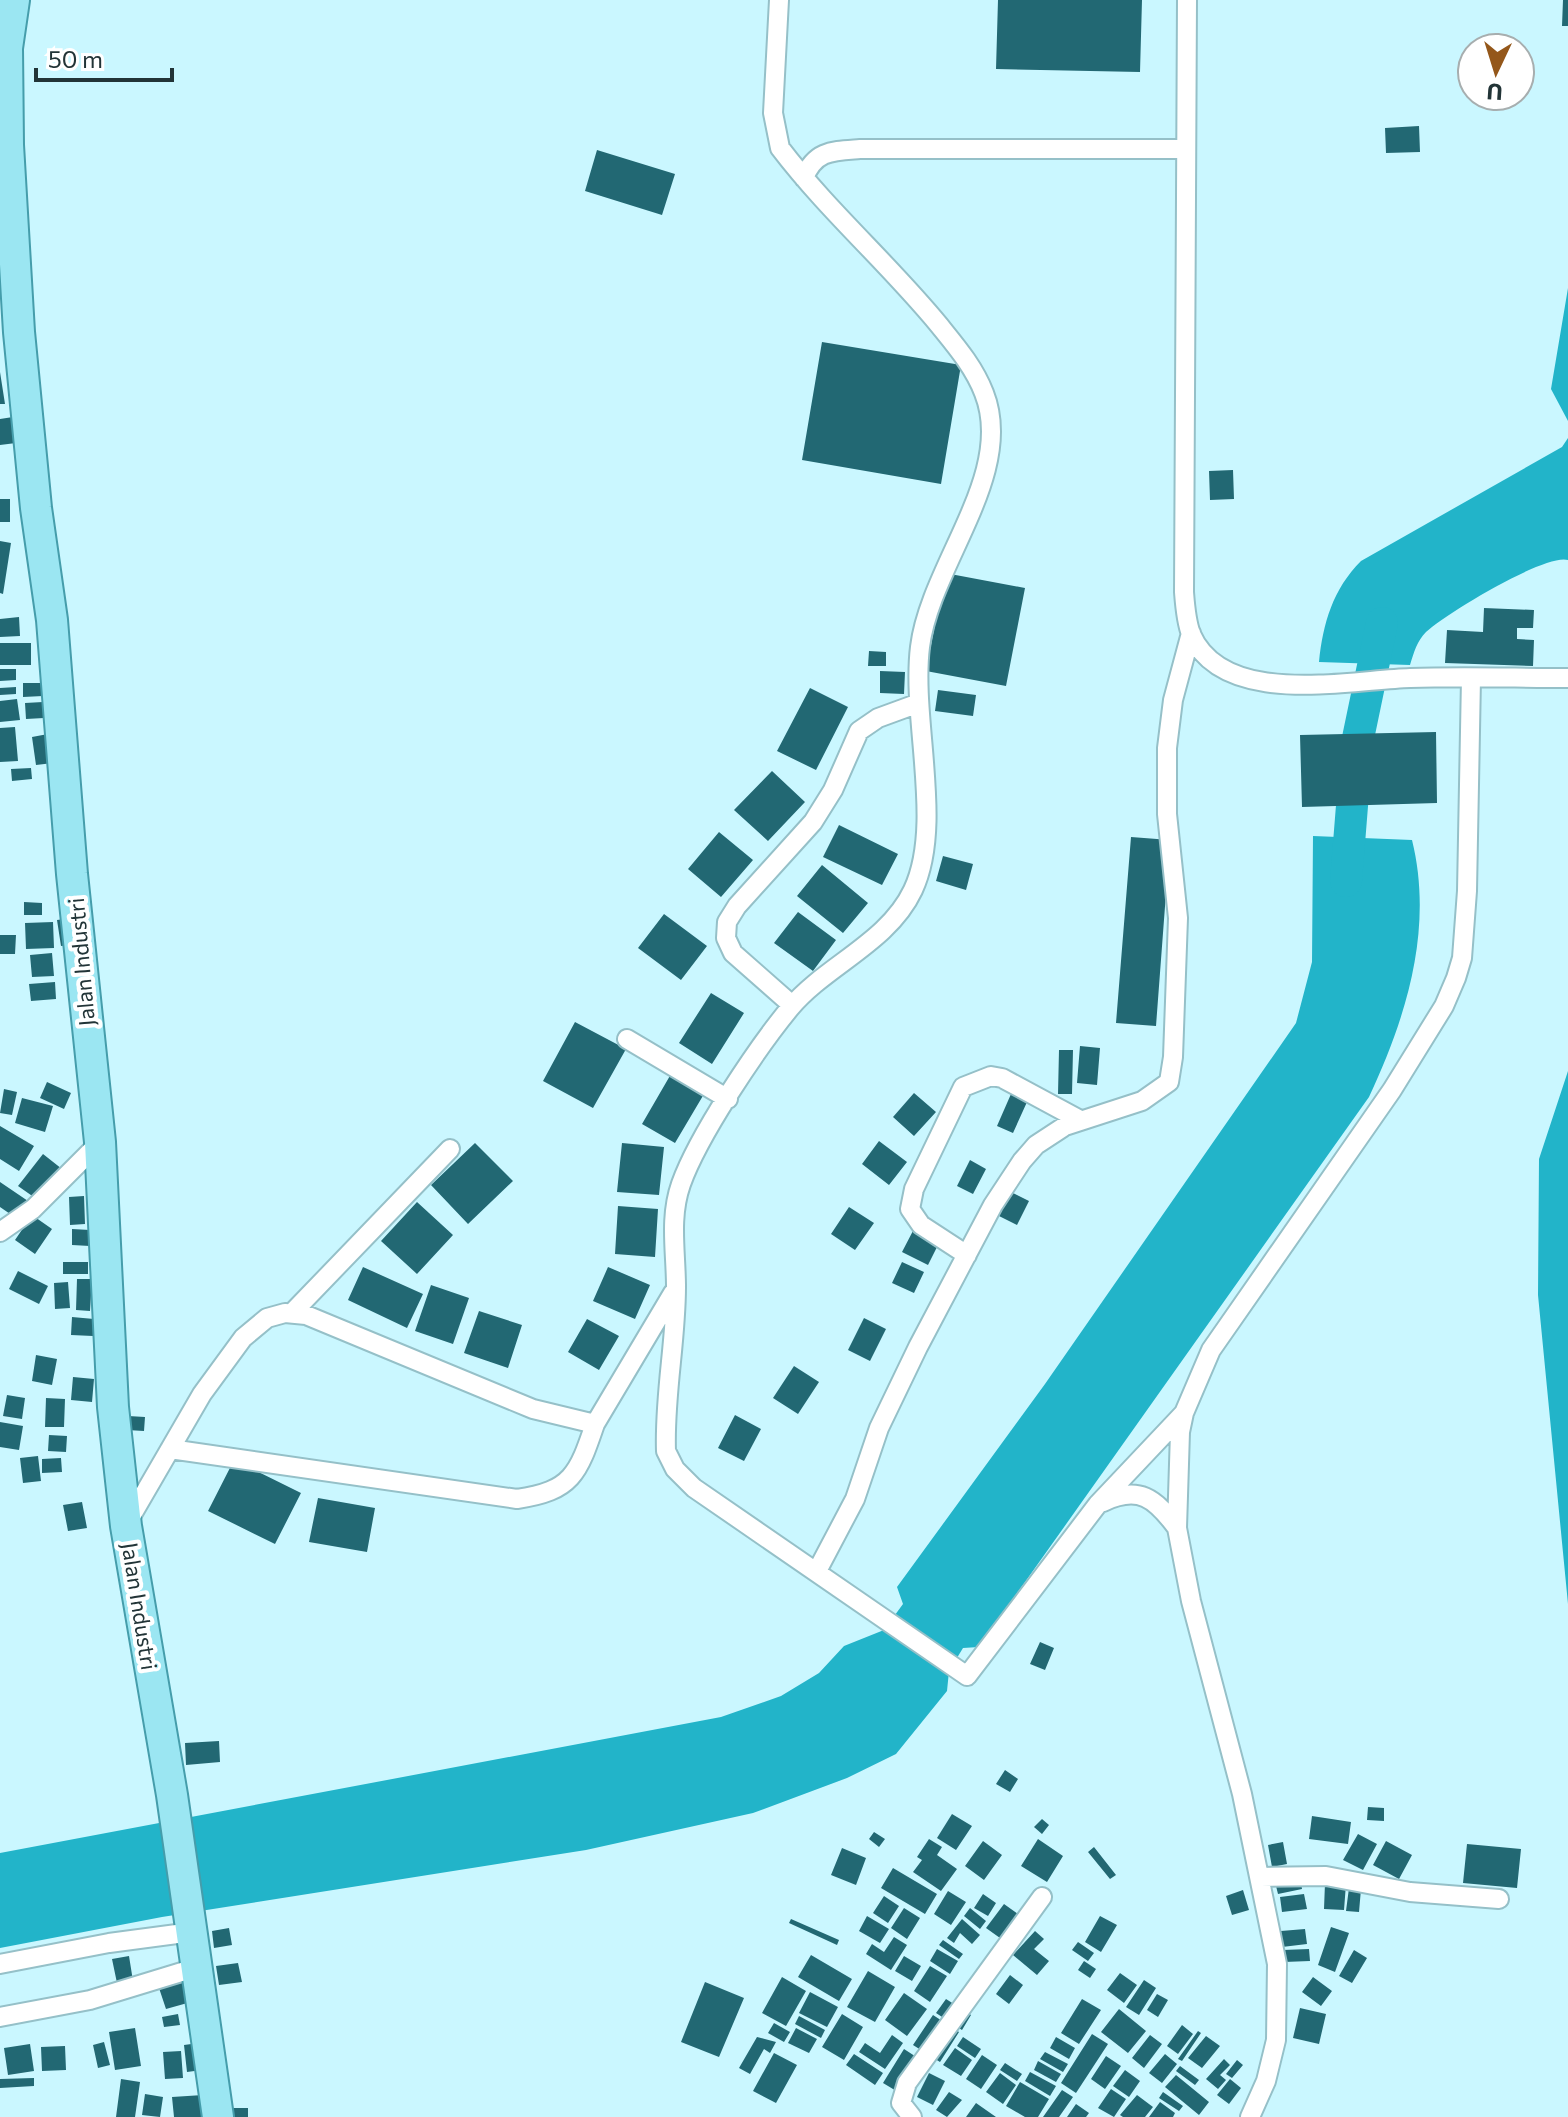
<svg xmlns="http://www.w3.org/2000/svg" width="1568" height="2117" font-family="Commissioner,sans-serif">
	<style>
		.water { fill: #22b4c9 }
		.lines { fill: none; stroke-linecap: round; stroke-linejoin: round }
		.river { stroke: #22b4c9; stroke-width: 32 }
		.building { fill: #226873 }
		.minor-casing { stroke: #95c0c8; stroke-width: 22 }
		.primary-casing { stroke: #459dab; stroke-width: 34 }
		.minor { stroke: #fff; stroke-width: 18 }
		.primary { stroke: #9be6f2; stroke-width: 30 }
		.labels { text-anchor: middle; dominant-baseline: central; stroke-width: 8; stroke-linejoin: round; paint-order: stroke }
		.street-label { font-size: 22px; fill: #223437; stroke: #fff }
	</style>
	<rect width="100%" height="100%" fill="#caf7ff"/>
	<path class="water" d="M1568 288V421L1551 389Z
		M1568 438V560C1546 553 1445 614 1426 632 1417 641 1414 652 1410 665L1319 662C1323 623 1333 589 1361 561L1562 447Z
		M1313 836 1412 840C1434 929 1406 1018 1369 1097L979 1647 963 1648 949 1671 947 1691 896 1754 847 1778 753 1813 586 1850 162 1917 0 1948V1853L721 1717 781 1696 819 1673 844 1646 884 1630 903 1604 897 1587 1045 1384 1296 1023 1312 962Z
		M1568 1071V1604L1538 1295 1539 1159Z"/>
	<g class="lines">
		<path class="river" d="M1346 881 1357 743 1382 623"/>
	</g>
	<path class="building" d="M998 0H1142L1140 72 996 69Z
		M1563 0H1568V26H1562Z
		M1419 126 1420 152 1386 153 1385 128Z
		M597 150 675 174 662 215 585 191Z
		M822 342 961 365 941 484 802 460Z
		M0 372 5 404H0Z
		M13 417 16 443 0 445V419Z
		M1233 470 1234 499 1210 500 1209 471Z
		M0 499H10V522H0Z
		M0 541 11 543 3 594 0 593Z
		M945 573 1025 588 1006 686 926 671Z
		M1484 608 1534 610 1533 628H1517V639L1534 640 1533 666 1445 663 1447 630 1483 632Z
		M19 617 20 636 0 637V619Z
		M0 643H31V665H0Z
		M869 651 886 652V666H868Z
		M0 669H16V680L0 681Z
		M880 671 905 672 904 694 880 693Z
		M23 683H42L43 696 23 697Z
		M16 687V694L0 695V688Z
		M810 688 848 707 816 770 777 751Z
		M938 690 976 695 973 716 935 711Z
		M17 699 20 720 0 722V701Z
		M43 702 44 718 26 719 25 703Z
		M15 727 18 761 0 762V728Z
		M1436 732 1437 803 1302 807 1300 735Z
		M48 734 53 763 36 765 32 737Z
		M31 768 32 779 12 781 11 769Z
		M772 771 805 802 768 841 734 810Z
		M839 825 898 854 882 885 823 857Z
		M719 832 753 860 721 897 688 869Z
		M1131 837 1170 840 1156 1026 1116 1023Z
		M943 856 973 864 966 890 936 881Z
		M822 865 868 903 843 933 797 896Z
		M24 902 42 903V915H24Z
		M798 912 836 940 813 971 774 943Z
		M664 914 707 946 681 980 638 948Z
		M65 919 69 945 61 946 57 920Z
		M53 922 54 948 26 949 25 923Z
		M0 935H16L15 954H0Z
		M52 953 54 976 32 977 30 955Z
		M55 982 56 999 31 1001 29 984Z
		M711 993 744 1013 712 1064 679 1043Z
		M575 1022 626 1049 593 1108 543 1081Z
		M1080 1046 1100 1048 1097 1085 1077 1083Z
		M1059 1050H1073L1072 1094H1058Z
		M671 1074 704 1094 675 1143 642 1124Z
		M47 1082 71 1093 64 1109 40 1098Z
		M4 1089 17 1092 12 1115 0 1113Z
		M914 1093 936 1112 914 1136 893 1117Z
		M1011 1094 1027 1102 1013 1133 997 1126Z
		M22 1098 53 1106 45 1132 15 1123Z
		M0 1126 34 1146 19 1171 0 1159Z
		M879 1141 907 1162 889 1185 862 1164Z
		M475 1143 513 1181 468 1224 431 1185Z
		M622 1143 664 1147 659 1195 617 1192Z
		M43 1154 62 1169 38 1200 18 1186Z
		M970 1160 986 1169 973 1194 957 1186Z
		M0 1182 28 1201 16 1218 0 1207Z
		M1011 1192 1029 1201 1017 1225 999 1216Z
		M84 1196 85 1224 70 1225 69 1197Z
		M417 1202 453 1235 417 1274 381 1241Z
		M618 1206 658 1209 655 1257 615 1254Z
		M849 1207 874 1223 855 1250 831 1234Z
		M32 1215 52 1229 35 1254 15 1240Z
		M915 1227 940 1241 928 1265 902 1252Z
		M72 1229 90 1230V1246L72 1245Z
		M63 1262H88V1274H63Z
		M902 1262 924 1272 914 1293 892 1283Z
		M363 1267 423 1294 407 1328 348 1300Z
		M608 1267 650 1285 635 1319 593 1301Z
		M18 1271 48 1286 39 1304 9 1289Z
		M77 1279H92L90 1311 76 1310Z
		M68 1282 70 1308 55 1309 54 1283Z
		M431 1285 469 1298 453 1344 415 1331Z
		M479 1311 522 1325 508 1368 464 1353Z
		M72 1317 94 1319 93 1336 71 1335Z
		M864 1318 886 1329 870 1361 848 1350Z
		M587 1319 619 1336 599 1370 568 1352Z
		M36 1355 57 1359 52 1385 32 1381Z
		M794 1366 819 1382 798 1414 773 1398Z
		M73 1377 94 1379 92 1402 71 1400Z
		M7 1395 25 1398 22 1419 3 1416Z
		M46 1398 65 1399 64 1427H45Z
		M735 1415 761 1429 744 1461 718 1448Z
		M128 1416 145 1417 144 1431 127 1430Z
		M0 1422 23 1426 19 1450 0 1447Z
		M49 1435 67 1436 66 1452 48 1451Z
		M38 1456 41 1481 23 1483 20 1458Z
		M61 1458 62 1472 42 1473V1459Z
		M234 1460 301 1493 275 1544 208 1511Z
		M318 1498 375 1508 367 1552 309 1542Z
		M82 1502 87 1528 68 1531 63 1505Z
		M1040 1642 1054 1648 1045 1670 1030 1664Z
		M219 1741 220 1762 186 1765 185 1743Z
		M1005 1770 1018 1779 1010 1792 996 1784Z
		M1368 1807 1384 1808V1821L1367 1820Z
		M952 1814 972 1826 956 1850 937 1838Z
		M1312 1816 1351 1822 1348 1844 1309 1839Z
		M1042 1819 1049 1825 1042 1834 1034 1827Z
		M874 1832 885 1839 879 1847 869 1839Z
		M1358 1834 1377 1844 1363 1870 1343 1860Z
		M929 1839 942 1847 937 1855 957 1869 941 1891 913 1872 922 1860 917 1857Z
		M1038 1839 1063 1856 1047 1882 1021 1866Z
		M983 1841 1002 1855 984 1880 965 1866Z
		M1386 1841 1412 1855 1399 1879 1373 1865Z
		M1283 1842 1287 1864 1272 1867 1268 1845Z
		M1467 1844 1521 1849 1517 1888 1463 1883Z
		M1094 1847 1116 1875 1110 1879 1088 1852Z
		M842 1848 866 1858 856 1885 831 1875Z
		M893 1868 937 1894 925 1914 881 1888Z
		M1300 1877 1302 1889 1278 1894 1275 1882Z
		M1325 1883 1346 1884 1344 1910 1324 1909Z
		M1349 1888 1361 1889 1359 1912 1346 1911Z
		M1243 1890 1249 1910 1232 1915 1226 1896Z
		M948 1891 966 1902 951 1925 934 1914Z
		M983 1894 996 1903 988 1916 974 1908Z
		M1304 1894 1307 1909 1282 1912 1280 1897Z
		M884 1896 899 1906 888 1923 873 1913Z
		M1004 1904 1032 1924 1014 1948 986 1928Z
		M904 1908 920 1918 907 1939 891 1928Z
		M970 1908 986 1921 980 1929 964 1916Z
		M867 1916 889 1929 880 1943 859 1931Z
		M1100 1916 1117 1925 1101 1952 1085 1942Z
		M791 1919 839 1940 837 1945 789 1923Z
		M962 1919 980 1935 972 1944 960 1933 954 1943 947 1938Z
		M1331 1927 1349 1933 1335 1972 1318 1965Z
		M229 1928 232 1945 214 1948 212 1931Z
		M1305 1929 1307 1944 1282 1947 1281 1931Z
		M1035 1931 1044 1939 1034 1949 1049 1961 1037 1975 1013 1955Z
		M894 1937 907 1945 891 1970 866 1954 872 1944 884 1952Z
		M943 1940 963 1954 959 1959 939 1945Z
		M1078 1942 1094 1953 1088 1961 1072 1950Z
		M937 1949 958 1961 950 1974 930 1961Z
		M1309 1949 1310 1961 1284 1962 1283 1950Z
		M1354 1950 1367 1958 1352 1983 1339 1976Z
		M811 1955 852 1979 839 2001 798 1977Z
		M129 1956 133 1981 117 1983 112 1959Z
		M904 1956 921 1966 912 1981 895 1971Z
		M1084 1961 1096 1969 1090 1978 1078 1970Z
		M238 1963 242 1982 219 1985 216 1966Z
		M930 1966 947 1976 930 2002 914 1991Z
		M868 1971 895 1987 875 2022 847 2007Z
		M1120 1973 1137 1985 1124 2003 1107 1990Z
		M1010 1975 1023 1985 1009 2004 996 1994Z
		M782 1977 806 1991 786 2026 762 2013Z
		M1313 1977 1332 1991 1321 2006 1302 1992Z
		M185 1980 191 2002 166 2009 159 1988Z
		M1144 1980 1156 1988 1139 2015 1126 2007Z
		M705 1982 744 1998 719 2057 681 2042Z
		M810 1992 838 2007 827 2027 799 2013Z
		M904 1993 927 2009 907 2036 885 2020Z
		M1157 1994 1168 2000 1158 2017 1147 2010Z
		M946 1999 971 2015 962 2030 936 2013Z
		M1082 1999 1101 2010 1079 2044 1061 2033Z
		M1300 2008 1326 2014 1319 2044 1293 2038Z
		M1119 2009 1146 2031 1128 2053 1101 2032Z
		M178 2014 180 2025 164 2027 162 2017Z
		M842 2014 863 2027 844 2060 822 2047Z
		M933 2015 959 2032 940 2062 913 2045Z
		M799 2016 825 2030 821 2038 795 2024Z
		M774 2023 790 2032 784 2042 768 2033Z
		M1182 2025 1193 2034 1178 2054 1167 2046Z
		M135 2028 141 2066 115 2070 109 2032Z
		M796 2028 817 2039 809 2053 788 2043Z
		M1198 2031 1201 2033 1182 2061 1178 2059Z
		M1092 2034 1108 2044 1076 2093 1061 2083Z
		M892 2035 903 2043 885 2069 859 2052 865 2043 880 2053Z
		M1150 2035 1162 2044 1144 2068 1132 2058Z
		M1206 2036 1220 2046 1202 2068 1188 2058Z
		M757 2037 776 2042 770 2053 764 2049 750 2074 739 2068Z
		M963 2037 981 2049 975 2058 957 2046Z
		M1056 2037 1075 2048 1069 2059 1050 2048Z
		M104 2042 110 2065 98 2068 93 2045Z
		M199 2043 202 2070 187 2072 184 2045Z
		M30 2044 34 2071 8 2075 4 2048Z
		M65 2046 66 2070 42 2071 41 2047Z
		M955 2048 972 2060 961 2076 943 2065Z
		M904 2049 924 2062 903 2095 883 2083Z
		M181 2051 183 2078 165 2079 163 2052Z
		M1045 2052 1068 2064 1063 2072 1040 2059Z
		M774 2053 797 2065 776 2103 753 2091Z
		M854 2054 883 2073 875 2085 846 2065Z
		M1165 2054 1177 2064 1162 2083 1149 2073Z
		M982 2055 997 2065 981 2089 966 2079Z
		M1106 2056 1121 2066 1105 2089 1091 2079Z
		M1224 2059 1230 2065 1220 2075 1226 2080 1218 2089 1206 2079Z
		M1237 2060 1243 2065 1232 2078 1226 2074Z
		M1038 2061 1061 2074 1056 2082 1034 2070Z
		M1005 2063 1022 2074 1017 2081 1000 2070Z
		M1180 2066 1199 2080 1195 2085 1176 2071Z
		M1125 2070 1140 2081 1129 2097 1113 2086Z
		M1030 2072 1056 2086 1050 2096 1025 2081Z
		M929 2073 945 2081 933 2105 917 2097Z
		M1000 2073 1016 2085 1003 2104 986 2092Z
		M1176 2075 1209 2102 1199 2115 1165 2087Z
		M34 2078V2086L0 2088V2079Z
		M121 2079 140 2082 135 2117H116Z
		M1230 2079 1241 2088 1229 2104 1217 2095Z
		M1020 2082 1049 2099 1038 2117H1025L1006 2106Z
		M1111 2089 1126 2099 1114 2117 1098 2108Z
		M1062 2090 1073 2097 1059 2117H1043Z
		M949 2092 962 2100 947 2117 936 2110Z
		M1163 2092 1183 2106 1179 2111 1159 2098Z
		M145 2094 163 2097 160 2117 142 2115Z
		M203 2095 205 2117H174L172 2097Z
		M1137 2095 1153 2107 1145 2117H1123L1120 2115Z
		M1160 2102 1175 2113 1173 2117H1149Z
		M976 2103 996 2117H966Z
		M1076 2104 1089 2113 1086 2117H1067Z
		M230 2108H248V2117H230Z"/>
	<g class="lines">
		<g class="minor-casing">
			<path id="minor" d="M779 0 773 113 780 148C828 211 889 264 939 325 956 346 974 367 984 393 1016 474 930 565 920 647 911 720 944 824 913 890 888 943 826 965 790 1008 757 1048 698 1136 681 1184 669 1218 676 1252 676 1287 676 1342 664 1396 666 1451L675 1469 694 1488 967 1676 1098 1504 1184 1413
				M1187 0 1184 592C1185 605 1186 621 1191 634 1223 708 1347 680 1410 678 1462 676 1515 678 1568 678
				M804 178C815 150 833 151 860 149H1184
				M792 1005 733 953 726 938 727 922 737 906 813 822 833 790 859 731 878 718 919 703
				M627 1039 728 1099
				M0 1232 33 1209 100 1142
				M967 1255 921 1225 910 1209 914 1189 963 1087 991 1076 1002 1078 1080 1120
				M292 1313 450 1149
				M170 1449 517 1499C572 1491 578 1474 595 1424
				M1103 1502C1139 1485 1155 1498 1177 1528
				M126 1525 202 1394 243 1338 267 1318 285 1313 306 1315 533 1409 595 1424 673 1293
				M817 1571 855 1499 879 1428 918 1347 993 1205 1022 1161 1036 1145 1065 1126 1142 1101 1169 1082 1173 1057 1178 918 1167 814V748L1173 700 1191 633
				M1261 1877 1326 1876 1410 1892 1499 1899
				M0 1964 109 1943 192 1932
				M0 2017 90 2000 198 1967
				M912 2117 901 2103 907 2083 1042 1897
				M1250 2117 1266 2081 1276 2040 1277 1964 1242 1794 1191 1601 1177 1528 1180 1432 1184 1413 1211 1350 1392 1090 1444 1006 1456 978 1462 958 1467 891 1471 678"/>
		</g>
		<g class="primary-casing">
			<path id="primary" d="M14 0 7 48 8 145 19 332 36 508 52 620 72 874 100 1142 113 1407 126 1526 172 1795 218 2117"/>
		</g>
		<use href="#minor" class="minor"/>
		<use href="#primary" class="primary"/>
	</g>
	<g class="labels">
		<g class="street-label">
			<text transform="translate(81 962) rotate(-95)">Jalan Industri</text>
			<text transform="translate(140 1606) rotate(81)">Jalan Industri</text>
		</g>
	</g>
	<g transform="translate(1496 72) rotate(184)"><circle r="38" fill="#ffffff" stroke="#a7aeaf" stroke-width="2"/>
	<path d="M0-6L14 30L0 20L-14 30Z" fill="#94571a"/>
	<text y="-12" font-size="22" font-weight="bold" text-anchor="middle" fill="#223437">U</text>
	</g>
	<path d="M36 68v12h136v-12" fill="none" stroke="#223437" stroke-width="4"/>
	<text x="48" y="68" font-size="24" fill="#223437" stroke="#ffffff" stroke-width="6" paint-order="stroke">50 m</text>
</svg>
